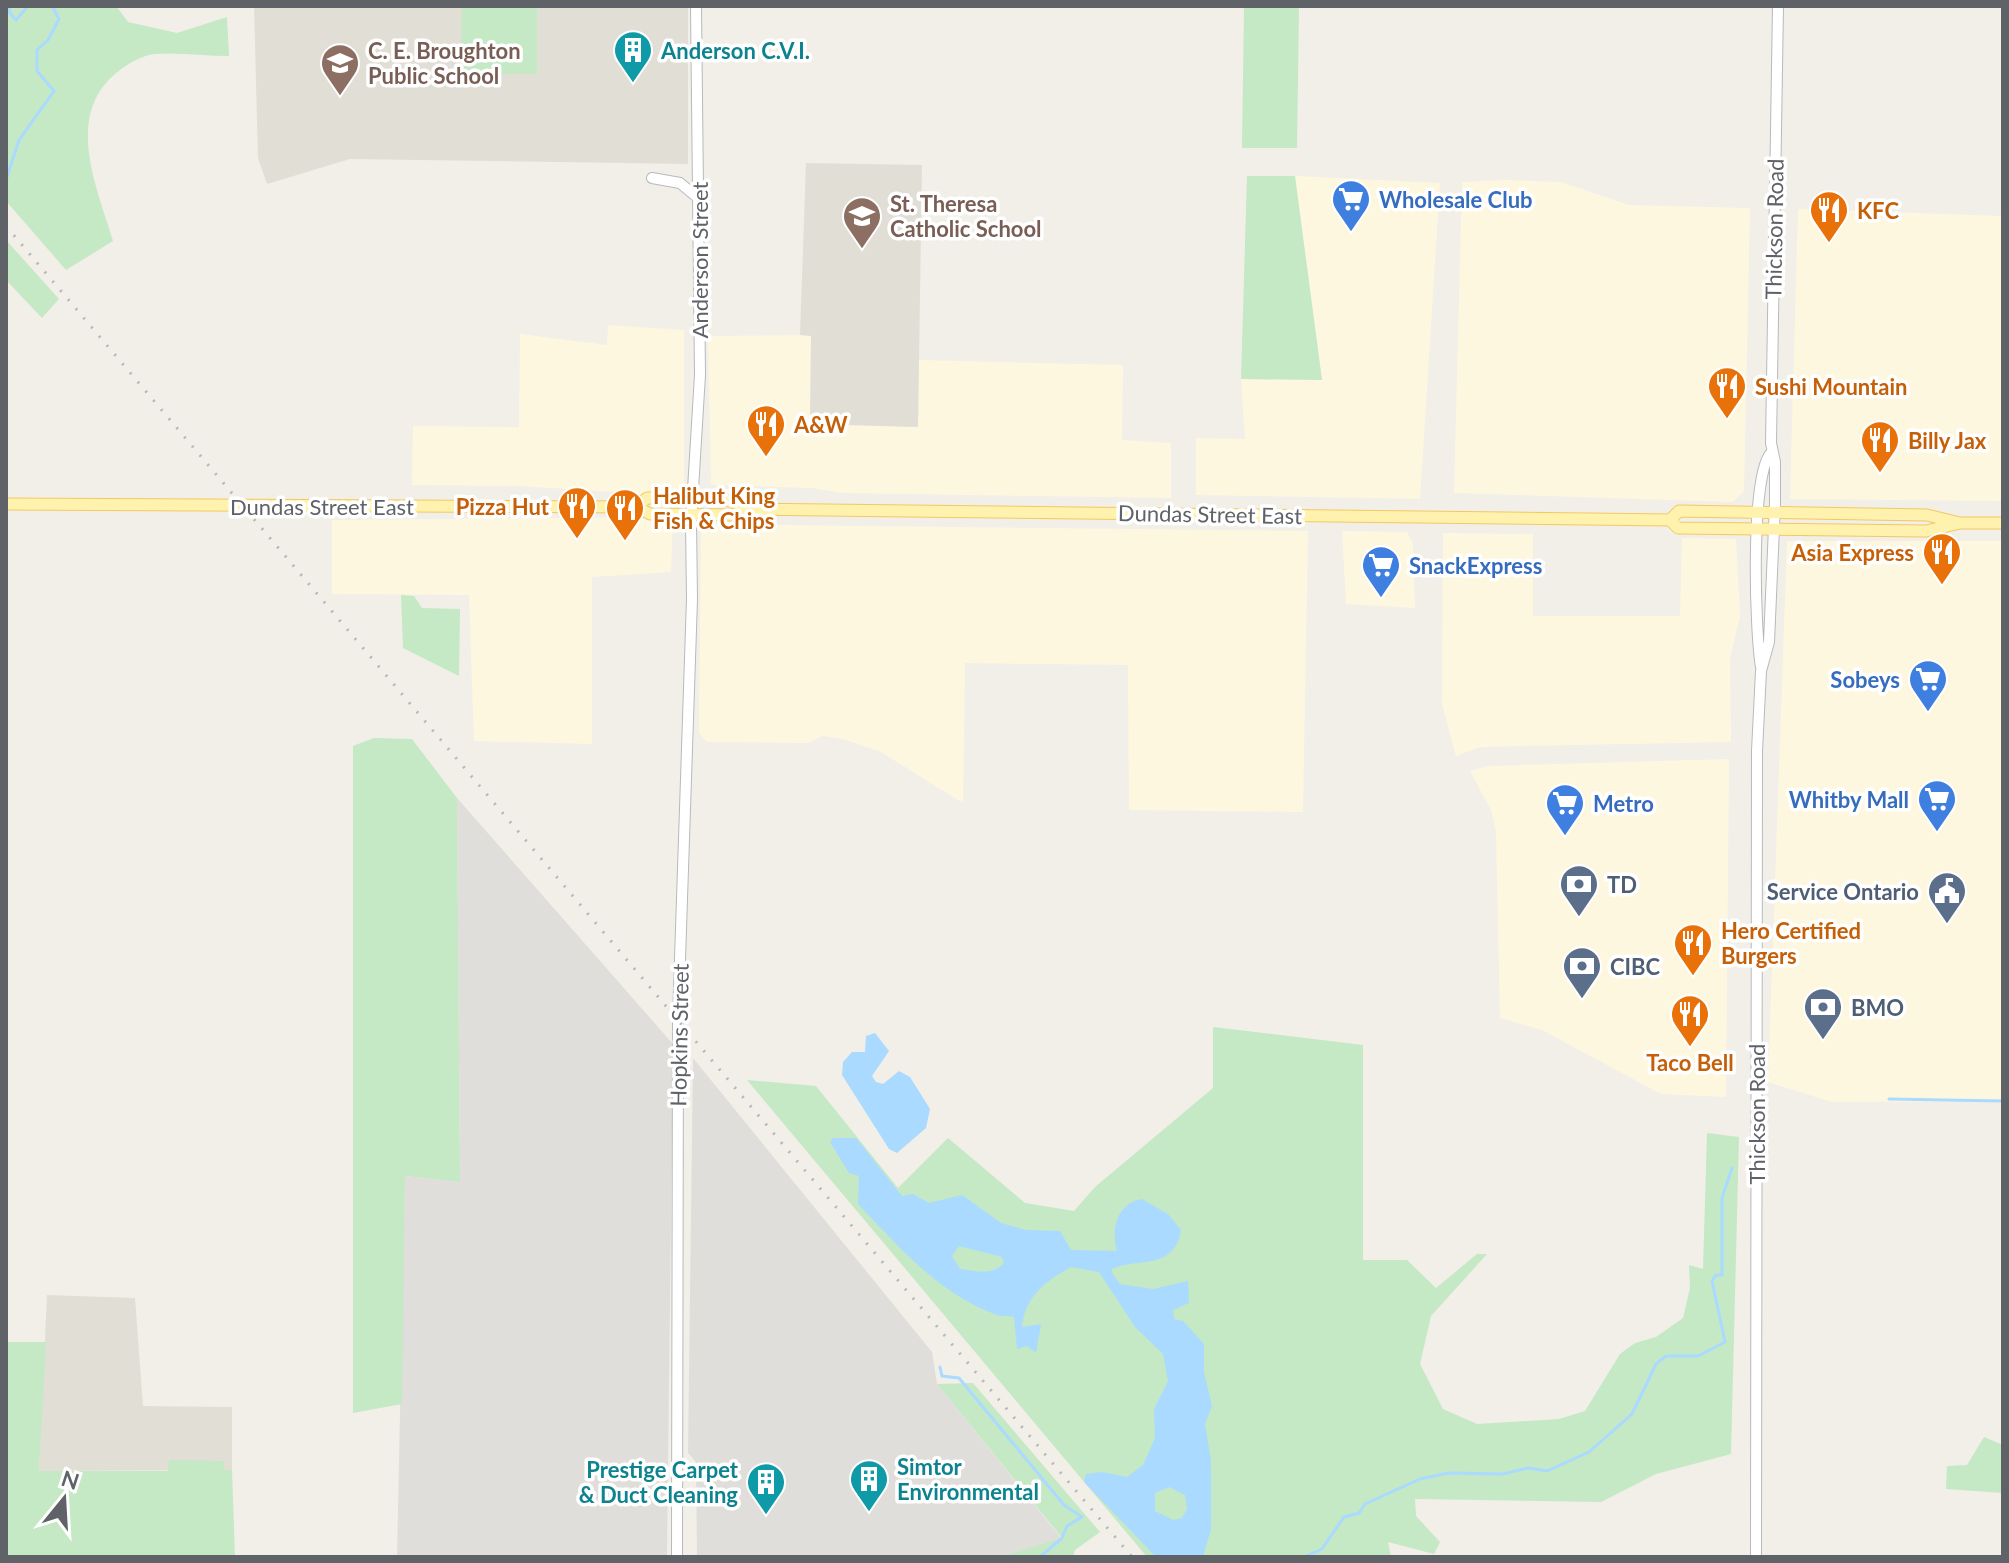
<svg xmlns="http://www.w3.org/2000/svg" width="2009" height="1563" font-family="Lato,sans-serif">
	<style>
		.commercial { fill: #fef7e0 }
		.industrial { fill: #e0deda }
		.education { fill: #e1ded6 }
		.green { fill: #c5e8c5 }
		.water { fill: #aadaff; fill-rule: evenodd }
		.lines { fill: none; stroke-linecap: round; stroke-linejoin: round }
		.stream { stroke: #aadaff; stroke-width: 3 }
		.secondary-casing { stroke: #b6babf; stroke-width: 12 }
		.primary-casing { stroke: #f2c960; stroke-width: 13 }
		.secondary { stroke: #fff; stroke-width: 10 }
		.primary { stroke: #fff2af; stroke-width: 11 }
		.rail { stroke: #b6b7b8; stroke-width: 3; stroke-dasharray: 2 10; stroke-linecap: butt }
		.labels { text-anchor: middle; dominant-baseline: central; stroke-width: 7; stroke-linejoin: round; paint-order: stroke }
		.education-label { font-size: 22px; font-weight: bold; fill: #785e54; stroke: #fff; text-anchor: start }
		.culture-label { font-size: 22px; font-weight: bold; fill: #0d838f; stroke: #fff; text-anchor: start }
		.shop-label { font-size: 22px; font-weight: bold; fill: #366cbe; stroke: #fff; text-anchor: start }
		.food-label { font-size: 22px; font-weight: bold; fill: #c56008; stroke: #fff; text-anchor: start }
		.street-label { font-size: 22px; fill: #5f6368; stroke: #fff }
		.service-label { font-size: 22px; font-weight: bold; fill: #4e5e75; stroke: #fff; text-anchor: start }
	</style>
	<rect width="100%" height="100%" fill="#f1efe8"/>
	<path class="commercial" d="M1295 176 1440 183 1420 499 1196 495V438L1245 439 1241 379 1322 380Z
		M1505 180 1561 182 1629 205 1750 208 1744 491 1733 502 1454 493 1462 182Z
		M1798 209 2003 216V501L1790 499Z
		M608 325 684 330V496L518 486 412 485 413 426 519 427 520 334 607 345Z
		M811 335 810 424 918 427 919 360 1123 365 1122 440 1171 443V498L843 493 811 488 711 485 708 336Z
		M673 517 671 572 592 577V744L474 741 469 595 332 594V520Z
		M701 524 1308 531 1303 812 1129 810 1128 665 965 663 963 803 881 752 843 739 823 736 808 743 707 742 699 733Z
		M1342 531 1407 532 1413 543 1415 608 1346 604Z
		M1443 533 1533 534V616H1680L1682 538 1736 539 1740 616 1730 658 1731 742 1480 747 1456 756 1442 704Z
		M1787 541H2003V1101L1832 1102 1768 1082Z
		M1729 759 1726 1097 1661 1094 1542 1030 1500 1018 1496 832 1491 810 1470 771 1488 766Z"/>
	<path class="industrial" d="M457 798 673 1044 667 1557H397L405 1176 460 1182Z
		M693 1058 932 1352 937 1384 1062 1539 1000 1557H697L696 1462 688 1453Z"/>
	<path class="education" d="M254 6H688V164L350 159 267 184 258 158Z
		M806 163 922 165 918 427 810 424 811 336 800 335Z
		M47 1295 135 1298 143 1406 232 1407V1470L39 1471Z"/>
	<path class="green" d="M6 6H116L128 22 177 33 227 17 229 56C205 56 179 52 154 54 140 56 126 65 116 73 64 117 97 187 113 241L66 270 6 201Z
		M462 6H537V74L461 73Z
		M1244 6H1299L1297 148H1242Z
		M1247 176H1295L1322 380 1241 379Z
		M6 240 59 299 42 318 6 280Z
		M401 595 414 596 422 608 460 609 459 676 403 648Z
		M374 738 412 739 457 798 460 1182 405 1176 402 1404 353 1413V746Z
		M1213 1027 1363 1045V1260H1407L1436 1288 1477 1254H1487L1431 1316 1420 1364 1443 1409 1477 1424 1559 1419 1585 1411 1620 1354 1635 1343 1656 1337 1683 1318 1690 1288 1689 1265 1703 1269 1707 1133 1739 1137 1731 1454 1656 1474 1601 1502 1415 1499 1416 1516 1440 1542 1434 1554 1388 1542 1391 1557H1147L747 1080 816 1086 898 1188 948 1138 1025 1203 1074 1211 1095 1187 1213 1088Z
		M6 1342H46L39 1471H168L169 1460 224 1461V1470H232L235 1557H6Z
		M973 1383 1100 1532 1075 1550 1073 1557H1000L1062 1538 937 1384Z
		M1984 1437 2003 1445V1493L1946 1489 1947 1466 1967 1465Z"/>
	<path class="water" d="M875 1033 889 1051 872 1076 876 1082 883 1084 899 1071 910 1077 930 1109 926 1128 897 1153 889 1149 842 1075 843 1062 852 1052H865L866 1036Z
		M833 1138H856L902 1196 913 1194 929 1203 962 1195 1001 1223 1026 1230 1060 1231 1071 1250 1117 1251C1111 1231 1116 1203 1142 1199L1168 1214 1181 1230C1174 1271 1139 1257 1112 1269V1273L1120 1284 1153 1289 1188 1281 1189 1303 1173 1310 1174 1319 1183 1321 1204 1344V1372L1212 1406 1205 1424 1211 1461V1529L1203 1557H1156L1084 1482 1086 1474 1102 1472 1127 1477 1143 1465 1155 1438 1154 1409 1168 1381 1163 1354 1135 1327 1099 1272 1071 1267C1046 1281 1025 1296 1022 1327L1041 1324 1036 1353 1027 1346 1017 1349 1014 1317C1008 1315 1003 1317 997 1315 940 1295 898 1246 858 1204L859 1176 849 1173 830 1142ZM959 1246 1002 1257 1004 1263C992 1276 976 1271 960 1269L952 1256ZM1169 1487 1185 1495 1187 1509 1182 1518 1173 1520 1155 1511V1493Z"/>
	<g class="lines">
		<path class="stream" d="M10 6 9 12 16 20 28 6
			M6 180 19 140 54 91 37 71V50L48 40 59 19 52 6
			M1889 1099 2003 1101
			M940 1367 942 1376 959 1378 1064 1505 1082 1517 1067 1526 1062 1538 1040 1557
			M1304 1557 1322 1549 1344 1517 1359 1513 1365 1504 1420 1479 1449 1473 1503 1474 1528 1468 1547 1471 1589 1452 1632 1414 1656 1364 1666 1356H1698L1725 1342 1712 1281 1716 1275H1722V1198L1732 1168"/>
		<g class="secondary-casing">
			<path id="secondary" d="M652 178 680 183 698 198
				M1761 667C1755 632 1750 475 1771 453
				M677 1557 678 1019 692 599 691 522 700 375 696 6
				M1756 1557 1757 751 1761 671 1769 642 1775 504V462L1771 443 1778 6"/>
		</g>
		<g class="primary-casing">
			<path id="primary" d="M6 504 637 507 650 514 736 515 749 509 1670 520 1678 528 1926 531 1960 523
				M637 507 647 498C679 499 722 492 749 509
				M1670 520 1679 511 1927 515 1960 523H2003"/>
		</g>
		<use href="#secondary" class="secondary"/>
		<use href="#primary" class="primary"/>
		<path class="rail" d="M6 226 1132 1557"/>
	</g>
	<defs>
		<g id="building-pin" transform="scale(2)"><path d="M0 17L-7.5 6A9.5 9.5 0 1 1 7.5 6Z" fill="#0f9aa8" stroke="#fff"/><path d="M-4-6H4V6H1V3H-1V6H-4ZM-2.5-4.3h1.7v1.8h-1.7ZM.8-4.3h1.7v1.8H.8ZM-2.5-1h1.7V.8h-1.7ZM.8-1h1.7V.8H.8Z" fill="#fff"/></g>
		<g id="school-pin" transform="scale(2)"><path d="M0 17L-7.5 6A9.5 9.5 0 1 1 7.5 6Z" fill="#8d6e63" stroke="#fff"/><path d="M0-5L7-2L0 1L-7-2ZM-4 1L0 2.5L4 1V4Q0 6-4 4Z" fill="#fff"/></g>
		<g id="supermarket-pin" transform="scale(2)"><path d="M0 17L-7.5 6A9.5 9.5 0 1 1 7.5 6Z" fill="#3f7fe0" stroke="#fff"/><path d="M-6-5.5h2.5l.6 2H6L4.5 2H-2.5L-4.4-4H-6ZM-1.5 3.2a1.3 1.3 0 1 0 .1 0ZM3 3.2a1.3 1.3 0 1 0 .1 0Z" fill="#fff"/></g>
		<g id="restaurant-pin" transform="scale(2)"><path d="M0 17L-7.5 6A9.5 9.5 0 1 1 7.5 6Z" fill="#e8710a" stroke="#fff"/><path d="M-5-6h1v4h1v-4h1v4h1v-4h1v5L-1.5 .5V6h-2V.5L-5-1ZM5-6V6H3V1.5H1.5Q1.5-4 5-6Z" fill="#fff"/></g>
		<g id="bank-pin" transform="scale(2)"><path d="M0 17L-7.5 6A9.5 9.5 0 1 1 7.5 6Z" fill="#5c6f8a" stroke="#fff"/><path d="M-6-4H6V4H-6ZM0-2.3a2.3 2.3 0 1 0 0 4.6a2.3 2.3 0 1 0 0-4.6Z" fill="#fff"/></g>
		<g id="civic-pin" transform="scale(2)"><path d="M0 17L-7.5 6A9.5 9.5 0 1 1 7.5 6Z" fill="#5c6f8a" stroke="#fff"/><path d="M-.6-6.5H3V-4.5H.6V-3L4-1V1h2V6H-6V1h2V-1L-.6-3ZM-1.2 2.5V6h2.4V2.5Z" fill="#fff"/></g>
	</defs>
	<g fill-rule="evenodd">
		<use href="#building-pin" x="633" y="50"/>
		<use href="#school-pin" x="340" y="63"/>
		<use href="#supermarket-pin" x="1351" y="199"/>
		<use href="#restaurant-pin" x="1829" y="210"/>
		<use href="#school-pin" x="862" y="216"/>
		<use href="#restaurant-pin" x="1727" y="386"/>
		<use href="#restaurant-pin" x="766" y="424"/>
		<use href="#restaurant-pin" x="1880" y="440"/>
		<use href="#restaurant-pin" x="577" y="506"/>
		<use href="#restaurant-pin" x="625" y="508"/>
		<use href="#restaurant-pin" x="1942" y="552"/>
		<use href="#supermarket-pin" x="1381" y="565"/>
		<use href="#supermarket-pin" x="1928" y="679"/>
		<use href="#supermarket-pin" x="1937" y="799"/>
		<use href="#supermarket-pin" x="1565" y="803"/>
		<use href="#bank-pin" x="1579" y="884"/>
		<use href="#civic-pin" x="1947" y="891"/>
		<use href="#restaurant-pin" x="1693" y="943"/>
		<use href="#bank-pin" x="1582" y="966"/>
		<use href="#bank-pin" x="1823" y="1007"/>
		<use href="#restaurant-pin" x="1690" y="1014"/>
		<use href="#building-pin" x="869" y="1479"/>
		<use href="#building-pin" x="766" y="1482"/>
	</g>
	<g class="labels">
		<g class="education-label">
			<text x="368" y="50">C. E. Broughton<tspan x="368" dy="25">Public School</tspan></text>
			<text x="890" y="203">St. Theresa<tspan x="890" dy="25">Catholic School</tspan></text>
		</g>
		<g class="culture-label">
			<text x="661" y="50">Anderson C.V.I.</text>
			<text x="897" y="1466">Simtor<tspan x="897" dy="25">Environmental</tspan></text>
			<text x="738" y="1469" text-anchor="end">Prestige Carpet<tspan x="738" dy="25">&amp; Duct Cleaning</tspan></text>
		</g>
		<g class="shop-label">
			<text x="1379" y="199">Wholesale Club</text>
			<text x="1409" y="565">SnackExpress</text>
			<text x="1900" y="679" text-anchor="end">Sobeys</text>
			<text x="1909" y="799" text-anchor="end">Whitby Mall</text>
			<text x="1593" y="803">Metro</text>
		</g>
		<g class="food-label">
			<text x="1857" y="210">KFC</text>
			<text x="1755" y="386">Sushi Mountain</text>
			<text x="794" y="424">A&amp;W</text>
			<text x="1908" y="440">Billy Jax</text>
			<text x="653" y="495">Halibut King<tspan x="653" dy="25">Fish &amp; Chips</tspan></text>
			<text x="549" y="506" text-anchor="end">Pizza Hut</text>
			<text x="1914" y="552" text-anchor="end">Asia Express</text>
			<text x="1721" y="930">Hero Certified<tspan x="1721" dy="25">Burgers</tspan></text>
			<text x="1690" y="1062" text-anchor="middle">Taco Bell</text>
		</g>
		<g class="street-label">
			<text transform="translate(1774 229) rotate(-89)">Thickson Road</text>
			<text transform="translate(699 260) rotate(-90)">Anderson Street</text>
			<text x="322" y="506">Dundas Street East</text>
			<text transform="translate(1210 514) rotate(1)">Dundas Street East</text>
			<text transform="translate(679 1035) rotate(-89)">Hopkins Street</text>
			<text transform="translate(1756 1114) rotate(-90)">Thickson Road</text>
		</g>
		<g class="service-label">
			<text x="1607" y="884">TD</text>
			<text x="1919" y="891" text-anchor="end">Service Ontario</text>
			<text x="1610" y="966">CIBC</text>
			<text x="1851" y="1007">BMO</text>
		</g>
	</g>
	<rect width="2009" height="1563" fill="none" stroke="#5f6368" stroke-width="16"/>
	<g transform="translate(64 1499) rotate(18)" stroke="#ffffff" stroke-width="6" paint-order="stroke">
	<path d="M0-6L14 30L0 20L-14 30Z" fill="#5f6368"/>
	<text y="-12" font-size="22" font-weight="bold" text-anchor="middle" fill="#5f6368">N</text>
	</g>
</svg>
